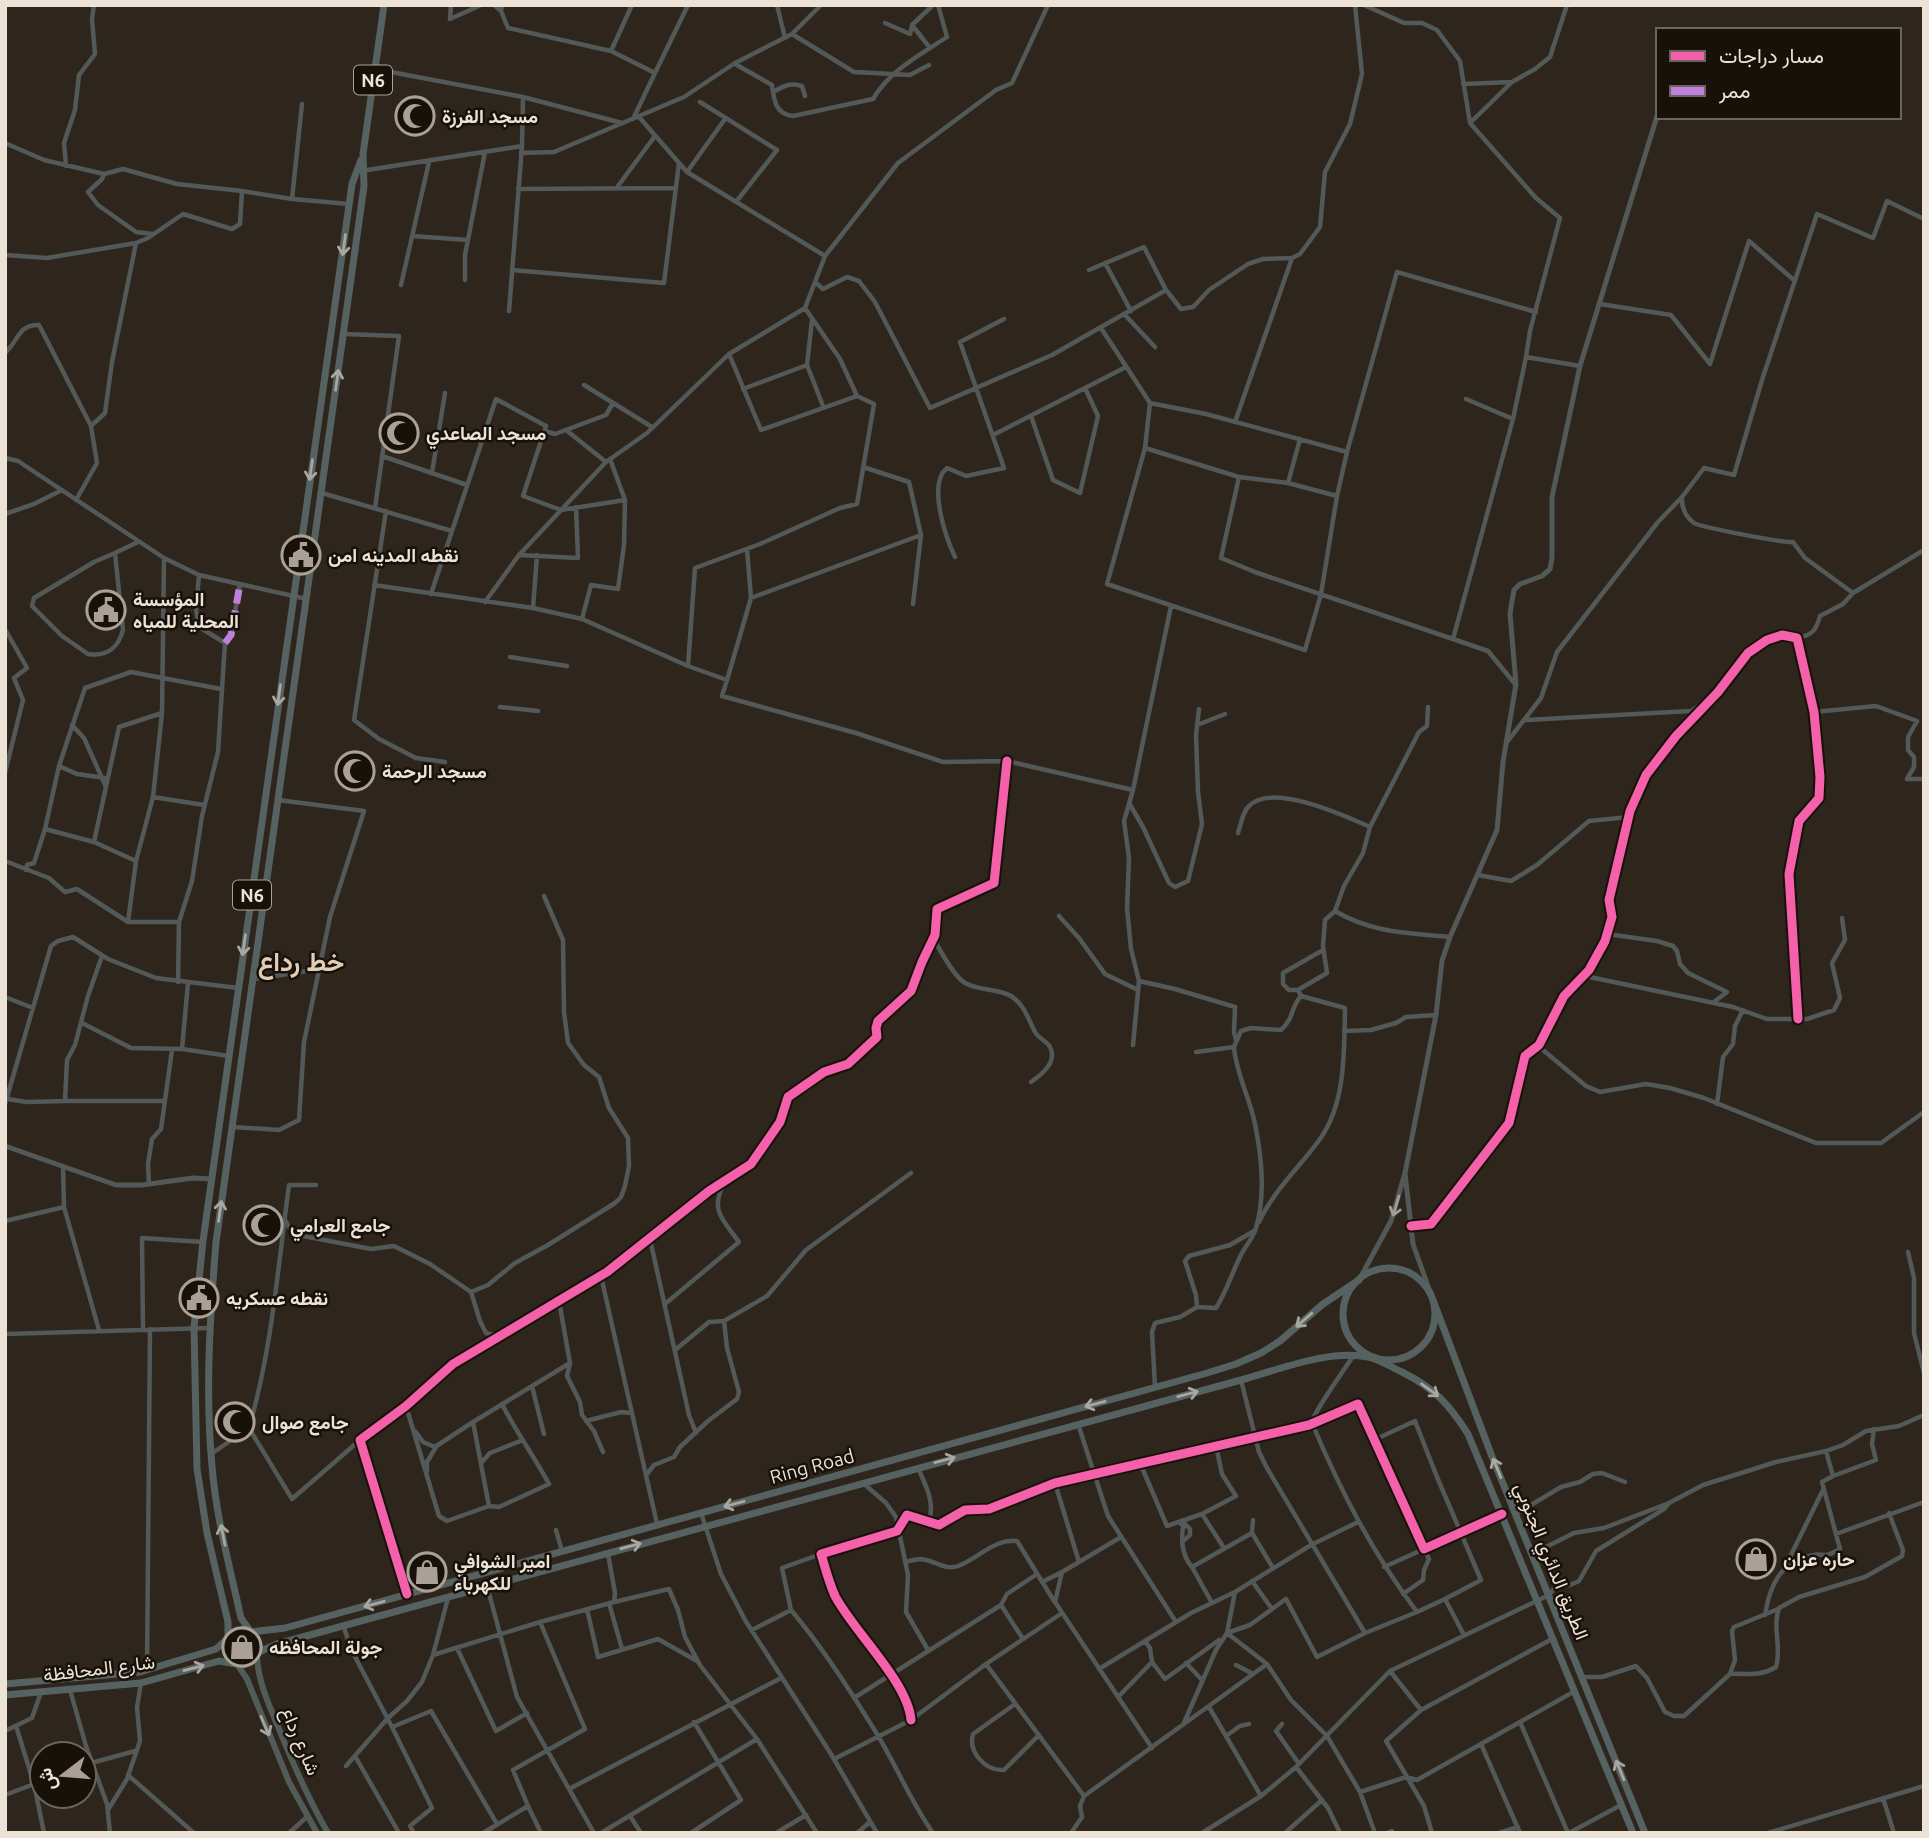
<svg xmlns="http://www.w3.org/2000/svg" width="1929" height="1838" font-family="Ubuntu,Vazirmatn,sans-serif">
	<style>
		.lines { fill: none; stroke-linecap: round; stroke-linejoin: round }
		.minor { stroke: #535958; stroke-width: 4.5 }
		.tertiary { stroke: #535958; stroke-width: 5 }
		.secondary { stroke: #515c5a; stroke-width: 6 }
		.primary { stroke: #566261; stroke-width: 7 }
		.quiet { stroke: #c07fdc; stroke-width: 7; stroke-dasharray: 14 7; stroke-linecap: butt }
		.cycleway-casing { stroke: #181109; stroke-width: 13 }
		.cycleway { stroke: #f560ab; stroke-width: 9 }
		.oneway { stroke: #a8a8a1 }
		.oneway2 { stroke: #a09e97 }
		.oneway3 { stroke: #a6a69e }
		.labels { text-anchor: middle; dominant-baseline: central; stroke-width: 5; stroke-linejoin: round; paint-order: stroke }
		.shield { fill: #181109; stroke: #aca398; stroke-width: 2 }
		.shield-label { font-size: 18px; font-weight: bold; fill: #ece2d6 }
		.poi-label { font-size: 19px; font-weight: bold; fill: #ece2d6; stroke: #181109; text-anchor: start }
		.street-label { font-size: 19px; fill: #ece2d6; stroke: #181109 }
		.district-label { font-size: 26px; font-weight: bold; fill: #e1cdb6; stroke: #181109 }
	</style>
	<rect width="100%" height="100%" fill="#2e261c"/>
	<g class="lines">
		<path class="minor" d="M494 5 501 11
			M502 5 501 11 508 28 611 51 655 73 633 119
			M777 5 785 38
			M1364 5 1404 23H1422L1437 30 1460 61 1470 123 1536 198 1560 218 1530 331 1526 357 1580 366
			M450 19 481 5
			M450 19 451 5
			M885 23 910 34 912 26
			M792 34 854 72 910 75 929 65
			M930 48 912 25 933 5
			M611 51 632 5
			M735 64 772 85C774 100 775 114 793 116L873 99C890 70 920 55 947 37L938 5
			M375 69 523 97 622 123
			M655 73 688 5
			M1463 84 1512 82 1535 69 1550 57 1567 5
			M773 92C784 86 790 82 802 86L805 96
			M700 102 777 150 736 202
			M639 117 687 172 825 256
			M1470 123 1511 83
			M5 143 44 160 104 174 123 169 177 184 242 191 292 199 349 204
			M522 146 523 97
			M521 153 554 152 684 97 735 63 792 34 821 5
			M66 166 64 143 75 110 79 75 95 54 92 19 94 5
			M361 171 522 146 509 311
			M687 172 725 119
			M104 174 102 179 88 192 98 205 136 232 153 234
			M618 186 655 136
			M518 189 676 188
			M292 199 302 104
			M412 236 468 240
			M5 255 47 258 136 243 148 238 183 214 232 229 240 224 242 191
			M1105 263 1131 311
			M512 270 664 283 679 163
			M1089 270 1144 247 1166 290 1181 309 1193 307 1209 290 1248 264 1263 259 1292 258 1300 254 1320 227 1325 172 1350 124 1362 74 1355 5
			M465 280V255L485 152
			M815 282 823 289 847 277 859 281 875 302 930 408 1052 355 1166 290
			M401 285 429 162
			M1600 304 1671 315 1710 364 1749 241 1795 281
			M1125 315 1155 347
			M812 320 807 365 823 406
			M1101 328 1150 403 1145 448 1107 584 1305 650 1321 594 1337 496 1347 452 1206 414 1150 403
			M344 334 399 336 375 508
			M5 353C18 342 18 324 39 325L91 426 97 463 76 500
			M729 354 761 430 857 396
			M584 385 652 427
			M743 389 807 365
			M1466 399 1513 419
			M1031 416 1053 480 1080 493 1098 416 1085 388
			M1235 422 1292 258
			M91 426 105 413 112 362 136 243
			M566 430 606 462
			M545 431 555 434 606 415 613 403
			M993 435 1126 367
			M1300 439 1288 483 1337 496
			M1145 448 1239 477 1288 483
			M1347 452 1397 272 1536 312
			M382 456 467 485
			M5 458 18 461 164 558 199 575 307 599
			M863 467 909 482 921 535 913 604
			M432 473 445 393
			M1239 477 1221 558 1255 572 1453 639
			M322 493 452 531
			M1682 499C1682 508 1686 517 1694 523 1700 527 1783 543 1793 542L1805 558 1853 593
			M386 511 354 720 379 739 416 758 445 762
			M5 514 34 504 62 490
			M115 553 94 562 34 598 32 606 62 636 88 654C108 657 118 648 123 630L115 553 138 542
			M519 555 578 558 576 507
			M955 557C946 538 927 484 947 468L966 476 1004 468 960 342 1004 319
			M164 558 162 713 153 797 136 861 128 922H179
			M374 585 533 608 582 619 688 666 727 680 751 598 747 549
			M431 594 496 399 546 426 523 496 561 510 625 500
			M751 598 921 535
			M485 602 519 555 606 462 647 433 729 354 805 308 825 256 898 163 996 90 1012 83 1048 5
			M533 608 537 555
			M582 619 591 585 618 589 624 545 625 500 610 459
			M5 629 27 668 14 678 23 700 5 773
			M1797 638C1812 635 1816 631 1820 616L1843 604 1853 593 1924 550
			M225 643 231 635 240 584
			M510 657 567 666
			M688 666 695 568 760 544 840 508 857 504 874 404 857 396 840 359 805 308
			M727 680 722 696 856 733 943 762 1007 761 1133 790
			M1515 684 1488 651 1453 639 1513 419 1526 357
			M500 707 538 711
			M1428 707 1427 726 1419 732 1370 827 1363 853 1344 886 1335 911C1372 933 1408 933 1450 937
			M1814 712 1876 706 1917 721 1908 737V750L1914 757V767L1907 779H1924
			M1526 720 1691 711 1709 699
			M72 725 84 738 106 787
			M1197 725 1225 714
			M1507 742 1541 698 1557 652 1658 522 1682 497 1704 468 1734 475 1762 380 1817 214 1873 238 1887 201 1924 219
			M59 766 77 774 105 778
			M153 797 204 805
			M1129 803 1143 827 1169 883 1175 887 1188 881 1202 824 1198 792 1196 735 1199 709
			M45 829 94 842 136 861
			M1238 833C1241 824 1242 814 1248 807 1270 781 1345 816 1370 827
			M94 842 119 727 162 713
			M5 861 49 878 65 892 77 889 128 922
			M26 870 27 865 34 863 45 829 59 766 85 688 131 672 221 689
			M1478 875 1511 881 1537 865 1589 821 1629 817
			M1059 916 1079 938 1105 974 1138 990
			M1607 934 1657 941 1673 946 1677 951 1680 964 1688 973 1727 992 1714 1002
			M933 938C940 950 954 977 965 983 979 991 997 988 1011 996 1025 1005 1028 1019 1035 1032 1039 1039 1047 1041 1050 1047 1058 1062 1041 1075 1031 1082
			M1585 976 1733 1007 1767 1019H1807L1834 1010 1840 998 1832 963 1845 940 1842 918
			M253 979 321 969
			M1139 981 1175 989 1235 1007 1234 1032 1236 1040
			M178 982 179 922 192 881 202 816 218 752 225 643 199 627 196 609 199 575
			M1298 990H1289L1283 984V973L1323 950
			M5 997 33 1008
			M82 1023 131 1048 182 1049 229 1056
			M1344 1031 1371 1030 1396 1023 1406 1017 1436 1015
			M1133 1045 1139 981 1131 949 1127 908 1129 858 1124 821 1133 790 1171 606
			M1537 1048 1543 1050 1586 1086 1600 1092 1646 1084 1670 1088 1704 1098 1816 1143H1881L1924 1112
			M182 1049 188 983
			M1196 1052 1234 1047 1241 1031 1251 1028 1281 1030C1295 1017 1290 1008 1301 996
			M8 1099 26 1102 65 1101 67 1060 75 1045 88 996 102 956
			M65 1101H165
			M5 1104 51 946 58 941 73 937 108 959 156 978 238 988
			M1717 1104 1723 1057 1733 1044 1735 1026 1743 1010
			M233 1127 279 1130 299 1120 304 1042 330 917 364 811 278 800
			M63 1166 64 1207
			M149 1184 148 1164 152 1139 161 1129 172 1050
			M285 1220 293 1234 371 1249 394 1246 430 1264 471 1292 480 1321 486 1333 501 1337
			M5 1221 64 1207 99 1330
			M1259 1222C1274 1190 1299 1168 1320 1139 1346 1103 1344 1051 1345 1008L1301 996 1298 990 1327 973 1323 946 1325 920 1335 911
			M1411 1226 1431 1224 1509 1123 1525 1056 1539 1045 1564 996 1589 970 1605 941 1612 917 1609 900 1630 811 1646 775 1676 736 1718 692 1748 653 1767 640 1782 635 1797 638 1814 712 1820 777 1819 798 1799 821 1789 874 1798 1019
			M650 1239 689 1415 696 1433
			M1908 1252 1914 1278V1333L1924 1373
			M601 1276 657 1524
			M471 1292 488 1285 515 1263 548 1245 615 1203 621 1197 625 1186 629 1166 628 1138 609 1108 599 1077 584 1065 568 1043 564 1012 563 940 544 896
			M559 1301 570 1363
			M665 1304 739 1242C724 1221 709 1210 724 1184
			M1197 1307 1196 1295 1185 1261 1189 1256 1230 1245 1254 1231
			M143 1329 142 1238 203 1242
			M5 1334 209 1328
			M675 1350 709 1322 724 1321 767 1296 806 1250 911 1173
			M1353 1356C1345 1369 1312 1414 1312 1423 1341 1492 1372 1552 1417 1612L1445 1599
			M1241 1380 1259 1452 1267 1468 1365 1633 1417 1612
			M532 1386 544 1434
			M1155 1387 1152 1332 1155 1323 1180 1317 1197 1307 1216 1308C1226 1292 1231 1276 1239 1259 1243 1249 1251 1241 1255 1231 1266 1198 1262 1158 1255 1124 1250 1098 1236 1074 1234 1047
			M406 1406 439 1516 447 1521 489 1506 473 1422 570 1363 567 1376 580 1402 582 1415 594 1431 603 1452
			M586 1421 621 1412 632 1413
			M1078 1424 1108 1516 1176 1622
			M249 1428C272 1349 278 1266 289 1185H316
			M415 1431 423 1442 435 1447 473 1422
			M1374 1440 1415 1421 1437 1477 1481 1580 1445 1599 1464 1635
			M1826 1451 1833 1476
			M211 1454 249 1428 292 1499 360 1440
			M481 1463 490 1453 523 1440
			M1140 1463 1167 1526 1202 1514 1224 1548
			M918 1468C926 1486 935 1502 929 1522
			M427 1471V1462L436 1447
			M647 1474 654 1465 674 1457 680 1447 708 1421 737 1399 739 1392 727 1348 724 1321
			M863 1483 886 1503 896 1517 908 1575 906 1612 928 1650
			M1055 1483 1079 1562 1062 1572 1055 1602 1152 1748
			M489 1506 499 1507 549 1484C534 1456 516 1432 502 1404
			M701 1513 721 1574 745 1620 831 1754 877 1833
			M1202 1514 1236 1496 1222 1474 1216 1446
			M1516 1514 1561 1487 1580 1482 1593 1474 1602 1473 1625 1482
			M1185 1520C1180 1535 1181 1555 1192 1567
			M1181 1524 1186 1525 1190 1529V1535L1183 1541
			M556 1530 562 1551
			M1252 1533 1253 1520
			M1836 1534 1924 1502
			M608 1554 615 1593 614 1602
			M1532 1554 1574 1533 1604 1528 1669 1503 1703 1485 1776 1462 1826 1451 1843 1445 1866 1431 1899 1426 1924 1415
			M905 1562C910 1561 916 1559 921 1559 934 1560 945 1571 958 1566 979 1558 993 1539 1017 1541L1054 1601
			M1079 1562 1121 1537
			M1384 1567 1424 1549 1429 1559 1424 1570 1423 1580 1403 1594
			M1785 1567 1823 1490
			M1252 1581 1272 1609
			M1042 1582 1062 1572
			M487 1586 517 1697 594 1833
			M407 1594 360 1440 406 1406 453 1364 607 1272 709 1191 751 1164 780 1122 788 1097 824 1072 848 1064 877 1037 876 1028 878 1021 911 991 922 962 935 935 937 909 994 883 1007 761
			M448 1598 433 1655 540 1622
			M609 1603 622 1649
			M1212 1603 1192 1567 1252 1533 1273 1568
			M587 1609 598 1657 658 1639 697 1661
			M791 1610 782 1568 821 1554
			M1765 1615C1770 1584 1780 1562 1814 1555 1817 1554 1821 1555 1825 1555 1830 1555 1836 1551 1840 1549L1822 1482 1833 1476 1876 1460 1872 1444 1874 1429
			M343 1625 352 1651 392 1727
			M752 1630 791 1610C823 1648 851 1692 877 1734 897 1767 911 1802 933 1833
			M1023 1639 1001 1605 1007 1594 1037 1574
			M1145 1641 1150 1648 1152 1662
			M457 1648 496 1731 527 1713
			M1186 1663 1202 1680
			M986 1664 1084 1796
			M1236 1665 1253 1674
			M1099 1669 1191 1613 1235 1592 1311 1545 1358 1522
			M147 1670 150 1329
			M1390 1671 1421 1710
			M1730 1674 1735 1660 1732 1631 1734 1627 1778 1609
			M1582 1677H1602L1636 1666 1647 1678 1665 1712 1674 1716H1684L1730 1674C1748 1673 1760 1677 1776 1667 1782 1648 1772 1627 1779 1608L1799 1597 1865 1577 1902 1556 1903 1550 1889 1513
			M70 1690 86 1746 107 1804 110 1833
			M1119 1696 1152 1662 1165 1679 1219 1640
			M854 1698 1001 1605
			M1015 1704 973 1734C968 1752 985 1771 1004 1770L1039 1735
			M1209 1707 1261 1796
			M911 1720C908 1682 854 1632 835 1596 829 1583 825 1567 821 1554L897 1531 907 1515 939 1525 965 1510 989 1509 1055 1483 1309 1425 1358 1404 1424 1549 1502 1514
			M1520 1722 1568 1833
			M1282 1724 1276 1731 1299 1764
			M1183 1725 1216 1650 1227 1633 1235 1592
			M16 1726 34 1784 44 1833
			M5 1731 32 1718 41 1692
			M1226 1736 1240 1726 1249 1724
			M1481 1744 1520 1833
			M355 1756 399 1833
			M834 1759 911 1720 986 1664 1062 1613
			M84 1765 135 1751
			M346 1766 388 1718 407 1701 422 1682 433 1655
			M1296 1767 1328 1808 1340 1833
			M128 1775 194 1833
			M569 1789 781 1678
			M1360 1792 1327 1736 1291 1700 1267 1664 1227 1633 1250 1625 1286 1599 1317 1657 1365 1633
			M5 1795 42 1781
			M1883 1798 1894 1833
			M528 1806 513 1770 585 1729 540 1622 614 1602 669 1589 678 1610 685 1637 700 1665 757 1739 817 1833
			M108 1810 127 1779 140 1741 137 1707 141 1683
			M630 1816 641 1833
			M289 1833 308 1816
			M414 1833 410 1826 432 1808 392 1727 431 1711 497 1824
			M483 1833 528 1806 541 1833
			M601 1833 757 1739
			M691 1833 741 1800 694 1722
			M776 1833 806 1815
			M857 1833 870 1822
			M1071 1833 1082 1817 1080 1806 1084 1796 1267 1664
			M1202 1833 1261 1796 1296 1767 1390 1671 1549 1595 1557 1585H1570L1579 1581 1596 1551 1664 1509 1669 1503
			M1285 1833 1322 1800
			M1375 1833 1360 1792 1406 1777 1417 1780 1575 1691
			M1387 1833 1392 1831 1393 1833
			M1432 1833 1424 1806 1386 1741 1421 1710 1552 1639
			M1499 1833 1518 1827
			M1569 1833 1621 1805
			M1768 1833 1924 1786"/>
		<path class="tertiary" d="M5 1146 116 1185H142L193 1178 211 1179
			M1405 1173 1436 1015 1442 961 1450 937 1497 830 1503 762 1516 684 1510 614 1512 601 1514 590 1520 584 1542 576 1550 569 1552 558V497L1580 366 1658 113
			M1359 1280 1391 1221 1405 1173 1413 1244 1433 1300"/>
		<path class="secondary" d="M257 1657C258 1680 268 1703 277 1724 292 1762 308 1798 328 1833
			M237 1664 247 1679 289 1782 317 1833"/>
		<path class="primary" d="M384 5 363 154 364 186 216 1242C210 1317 205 1391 212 1466 216 1517 230 1568 241 1618L251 1632 285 1628 1207 1373 1236 1364 1261 1353 1280 1341 1323 1304 1359 1280
			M1343 1314a46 46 0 1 1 92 0a46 46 0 1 1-92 0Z
			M1433 1300 1491 1454 1645 1833
			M225 1647a17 17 0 1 1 34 0a17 17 0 1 1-34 0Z
			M259 1652 277 1644 1241 1380C1278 1370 1329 1349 1368 1357 1379 1359 1391 1367 1402 1372 1434 1388 1449 1404 1468 1434L1633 1833
			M5 1684 140 1672 216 1649 228 1638V1622L207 1533 197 1469 194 1328 203 1241 352 184 361 160
			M5 1695 141 1683 219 1661 237 1664"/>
		<path class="quiet" d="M225 643 231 635 240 584"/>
		<g class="cycleway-casing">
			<path id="cycleway" d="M1411 1226 1431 1224 1509 1123 1525 1056 1539 1045 1564 996 1589 970 1605 941 1612 917 1609 900 1630 811 1646 775 1676 736 1718 692 1748 653 1767 640 1782 635 1797 638 1814 712 1820 777 1819 798 1799 821 1789 874 1798 1019
				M407 1594 360 1440 406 1406 453 1364 607 1272 709 1191 751 1164 780 1122 788 1097 824 1072 848 1064 877 1037 876 1028 878 1021 911 991 922 962 935 935 937 909 994 883 1007 761
				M911 1720C908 1682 854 1632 835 1596 829 1583 825 1567 821 1554L897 1531 907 1515 939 1525 965 1510 989 1509 1055 1483 1309 1425 1358 1404 1424 1549 1502 1514"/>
		</g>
		<use href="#cycleway" class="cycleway"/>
	</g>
	<defs><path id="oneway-shaft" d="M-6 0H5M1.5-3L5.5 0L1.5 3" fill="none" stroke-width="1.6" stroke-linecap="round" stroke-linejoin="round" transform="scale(1.75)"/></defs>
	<g class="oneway">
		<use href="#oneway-shaft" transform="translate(344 245) rotate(98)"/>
		<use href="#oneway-shaft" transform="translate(337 380) rotate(-82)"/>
		<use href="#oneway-shaft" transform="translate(311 470) rotate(98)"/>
		<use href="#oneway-shaft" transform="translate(279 695) rotate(98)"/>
		<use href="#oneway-shaft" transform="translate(244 945) rotate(98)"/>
		<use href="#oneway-shaft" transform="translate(220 1211) rotate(-82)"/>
		<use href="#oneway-shaft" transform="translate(1304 1320) rotate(139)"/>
		<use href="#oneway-shaft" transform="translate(1430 1390) rotate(36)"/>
		<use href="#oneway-shaft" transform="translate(1188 1394) rotate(-15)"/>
		<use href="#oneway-shaft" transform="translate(1095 1404) rotate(165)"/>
		<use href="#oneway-shaft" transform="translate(945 1460) rotate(-15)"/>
		<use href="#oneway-shaft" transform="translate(1497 1468) rotate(-112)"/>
		<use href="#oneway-shaft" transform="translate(734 1504) rotate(165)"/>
		<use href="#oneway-shaft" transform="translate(223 1535) rotate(-101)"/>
		<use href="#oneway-shaft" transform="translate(631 1546) rotate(-15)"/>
		<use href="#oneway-shaft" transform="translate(374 1604) rotate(165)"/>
		<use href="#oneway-shaft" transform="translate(194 1668) rotate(-15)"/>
		<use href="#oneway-shaft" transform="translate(1620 1770) rotate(-112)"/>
	</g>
	<use class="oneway2" href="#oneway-shaft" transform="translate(1396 1206) rotate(106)"/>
	<use class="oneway3" href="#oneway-shaft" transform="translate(265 1726) rotate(67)"/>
	<defs>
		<g id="mosque-ring" transform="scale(2.0125)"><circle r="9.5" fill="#181109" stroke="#aaa095" stroke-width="1.5"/><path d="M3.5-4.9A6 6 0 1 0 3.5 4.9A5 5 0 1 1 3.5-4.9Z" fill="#aaa095"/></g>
		<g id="civic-ring" transform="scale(2.0125)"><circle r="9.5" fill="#181109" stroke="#aaa095" stroke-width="1.5"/><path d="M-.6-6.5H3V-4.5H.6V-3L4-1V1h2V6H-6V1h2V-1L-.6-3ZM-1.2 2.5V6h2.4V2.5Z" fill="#aaa095"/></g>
		<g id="shop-ring" transform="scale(2.0125)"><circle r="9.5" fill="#181109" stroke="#aaa095" stroke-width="1.5"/><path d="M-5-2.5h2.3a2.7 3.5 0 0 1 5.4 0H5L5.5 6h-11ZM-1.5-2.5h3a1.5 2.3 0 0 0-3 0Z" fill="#aaa095"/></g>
	</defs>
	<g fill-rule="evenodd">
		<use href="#mosque-ring" x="415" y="116"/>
		<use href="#mosque-ring" x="399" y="433"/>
		<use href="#civic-ring" x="301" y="555"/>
		<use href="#civic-ring" x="106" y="610"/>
		<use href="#mosque-ring" x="355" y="771"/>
		<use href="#mosque-ring" x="263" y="1225"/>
		<use href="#civic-ring" x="199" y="1298"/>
		<use href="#mosque-ring" x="235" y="1422"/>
		<use href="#shop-ring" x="1756" y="1559"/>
		<use href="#shop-ring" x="427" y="1572"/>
		<use href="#shop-ring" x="242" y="1647"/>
	</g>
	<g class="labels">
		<g class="shield">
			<rect x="354" y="65.5" width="38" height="29" rx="5"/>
			<rect x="233" y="880.5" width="38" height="29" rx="5"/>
		</g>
		<g class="shield-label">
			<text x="373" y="80">N6</text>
			<text x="252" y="895">N6</text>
		</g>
		<g class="poi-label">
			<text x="442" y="116">مسجد الفرزة</text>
			<text x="426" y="433">مسجد الصاعدي</text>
			<text x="328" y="555">نقطه المدينه امن</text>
			<text x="133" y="599">المؤسسة<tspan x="133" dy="22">المحلية للمياه</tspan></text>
			<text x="382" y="771">مسجد الرحمة</text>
			<text x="290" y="1225">جامع العرامي</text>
			<text x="226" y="1298">نقطه عسكريه</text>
			<text x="262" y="1422">جامع صوال</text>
			<text x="1783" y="1559">حاره عزان</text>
			<text x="454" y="1561">امير الشوافي<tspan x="454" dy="22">للكهرباء</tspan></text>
			<text x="269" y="1647">جولة المحافظه</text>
		</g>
		<g class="street-label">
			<text transform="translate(812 1466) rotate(-15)">Ring Road</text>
			<text transform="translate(1552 1561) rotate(68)">الطريق الدائري الجنوبي</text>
			<text transform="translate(99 1668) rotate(-7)">شارع المحافظة</text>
			<text transform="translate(301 1741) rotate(67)">شارع رداع</text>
		</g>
		<g class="district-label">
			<text x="301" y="961">خط رداع</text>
		</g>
	</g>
	<rect width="1929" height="1838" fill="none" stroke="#ece2d6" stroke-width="14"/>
	<rect x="1656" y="28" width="245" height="91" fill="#181109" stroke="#6d655b" stroke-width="2"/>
	<rect x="1670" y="51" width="35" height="10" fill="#f560ab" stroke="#6d655b" stroke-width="2"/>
	<text x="1719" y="63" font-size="21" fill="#ece2d6">مسار دراجات</text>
	<rect x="1670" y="86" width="35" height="10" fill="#c07fdc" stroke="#6d655b" stroke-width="2"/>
	<text x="1719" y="98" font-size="21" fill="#ece2d6">ممر</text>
	<g transform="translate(63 1775) rotate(254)"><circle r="33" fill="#181109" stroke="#6d655b" stroke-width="2"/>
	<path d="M0-5L12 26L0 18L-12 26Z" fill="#aaa095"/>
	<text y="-10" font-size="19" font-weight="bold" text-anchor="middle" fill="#ece2d6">ش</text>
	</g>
</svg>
